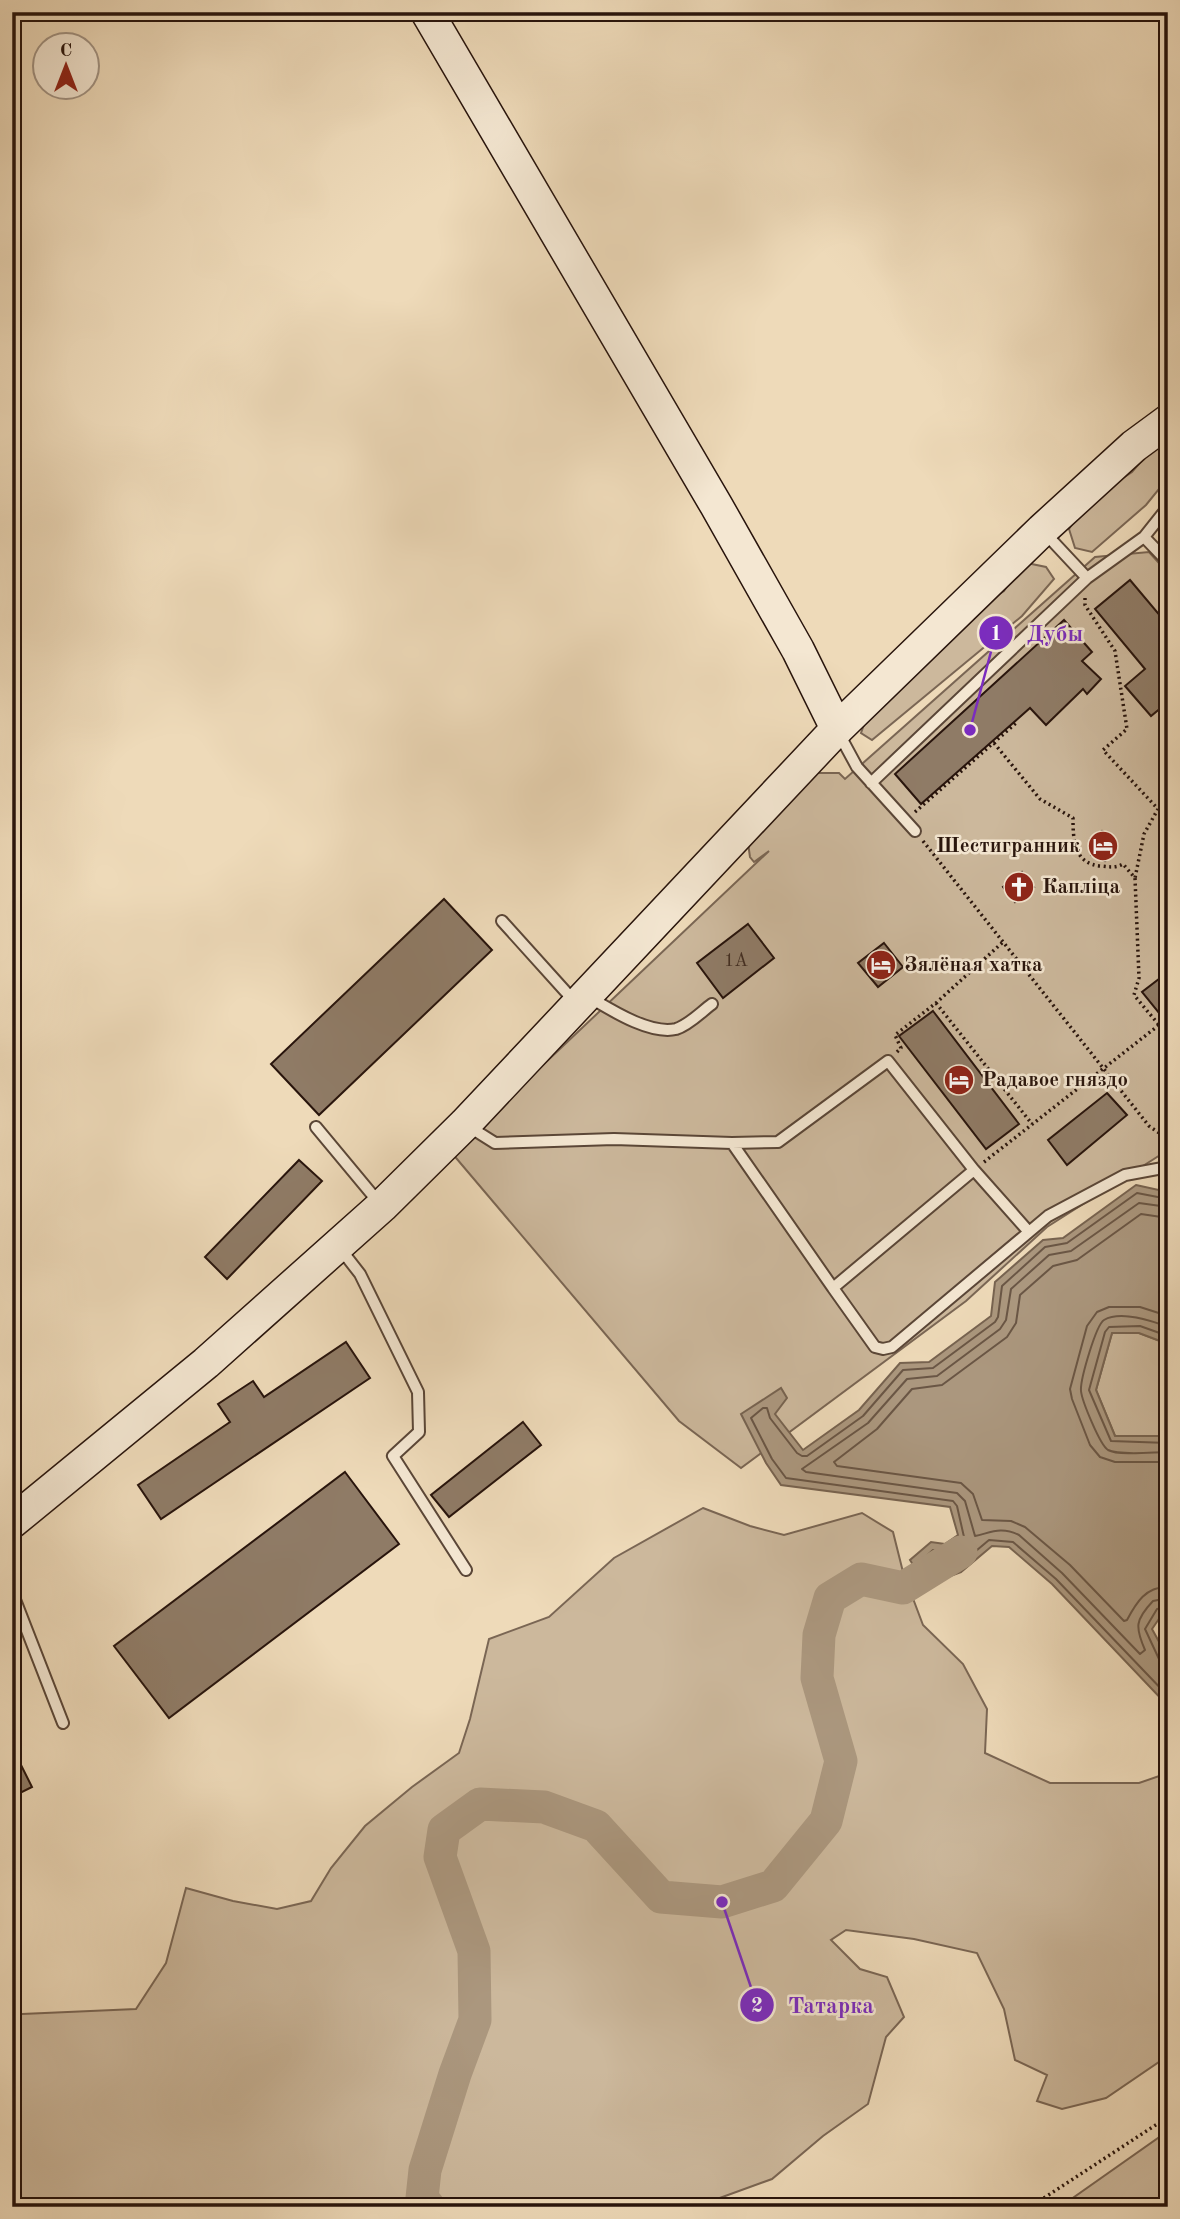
<svg xmlns="http://www.w3.org/2000/svg" width="1180" height="2219" font-family="'Old Standard TT',serif">
	<style>
		.green { fill: #ccb89c; stroke: #7a6654; stroke-width: 2 }
		.water { fill: #ab977e; stroke: #776350; stroke-width: 2 }
		.lines { fill: none; stroke-linecap: round; stroke-linejoin: round }
		.shore { stroke: #6a5645; stroke-width: 2 }
		.river { stroke: #ab977e; stroke-width: 33 }
		.building { fill: #8f7b66; stroke: #28140c; stroke-width: 2 }
		.lane-casing { stroke: #5a4637; stroke-width: 14 }
		.secondary-casing { stroke: #28140c; stroke-width: 35 }
		.path { stroke: #28140c; stroke-width: 3.5; stroke-dasharray: 2 3.5; stroke-linecap: butt }
		.lane { stroke: #f4e7d2; stroke-width: 10 }
		.secondary { stroke: #f4e7d2; stroke-width: 32 }
		.labels { text-anchor: middle; dominant-baseline: central; stroke-width: 5; stroke-linejoin: round; paint-order: stroke }
		.number-label { font-size: 18px; fill: #422e22 }
		.poi-label { font-size: 21px; font-weight: bold; fill: #28140c; stroke: #f4e7d2; text-anchor: start }
		.leader { fill: none; stroke: #7b2cbf; stroke-width: 2.5 }
		.callout-dot { fill: #7b2cbf; stroke: #f4e7d2; stroke-width: 2.5 }
		.mark-label { font-size: 21px; text-anchor: middle; font-weight: bold; fill: #fff }
		.callout-label { font-size: 23px; text-anchor: middle; font-weight: bold; fill: #7b2cbf; stroke: #f4e7d2; stroke-width: 5; stroke-linejoin: round; paint-order: stroke }
	</style>
	<rect width="100%" height="100%" fill="#eedab9"/>
	<filter id="stains"><feTurbulence type="fractalNoise" baseFrequency=".00286" numOctaves="4"/><feColorMatrix values="0 0 0 0 .2 0 0 0 0 .09 0 0 0 0 .02 0 0 0 .5 -.17"/></filter>
	<radialGradient id="worn" r=".72"><stop offset=".6" stop-color="#630" stop-opacity="0"/><stop offset="1" stop-color="#630" stop-opacity=".3"/></radialGradient>
	<path class="green" d="M1168 441V478L1146 505 1092 552 1075 548 1069 529 1084 504 1132 472 1156 444Z
		M1149 552 1168 573V1150L1047 1227 966 1301 741 1468 679 1421 451 1152 769 851 754 862 750 857 748 843 813 773H839L845 779 1095 557Z
		M1022 562 1046 567 1054 579 1022 616 872 740 861 733 865 722 960 619 1004 591Z
		M1112 1333H1139L1168 1344V1436H1115L1096 1390Z
		M703 1508 750 1526 784 1535 862 1513 893 1532 903 1572 923 1625 963 1664 987 1709 985 1753 1050 1783H1139L1168 1773V2060L1159 2062 1106 2098 1062 2109 1037 2101 1047 2075 1015 2060 1004 2009 977 1953 914 1939 846 1930 831 1940 860 1969 887 1977 904 2017 886 2037 868 2104 823 2136 772 2179 695 2207H12V2017L22 2014 136 2009 166 1963 186 1888 233 1901 277 1909 311 1901 331 1868 365 1826 412 1787 459 1753 470 1719 489 1639 549 1617 614 1558Z
		M1168 2131V2207H1060Z"/>
	<path class="water" d="M1136 1185 1168 1192V1344L1139 1333H1112L1096 1390 1115 1436H1168V1614L1163 1613 1152 1629 1168 1658V1706L1052 1584 1009 1547 992 1546 961 1572 926 1585 910 1560 931 1542 945 1544 958 1535 950 1507 781 1485 766 1463 741 1414 781 1388 787 1398 775 1414 803 1450 859 1410 900 1363 929 1362 991 1316 995 1282 1043 1240 1063 1238Z"/>
	<g class="lines">
		<path class="shore" d="M1168 1199 1137 1193 1067 1243 1045 1247 1002 1286 998 1317 995 1322 933 1368 903 1370 863 1416 807 1456H802L797 1453 770 1418 767 1408H763L751 1418 772 1459 786 1478 953 1501 957 1506 964 1537 949 1550H933L922 1560 921 1564 928 1575 958 1566 989 1540 1013 1542 1056 1579 1168 1696
			M1168 1207 1139 1203 1071 1251 1049 1255 1011 1289 1006 1320 1000 1329 937 1376 907 1379 868 1423 802 1469 806 1472 957 1493 965 1501 975 1536C990 1533 1001 1526 1019 1535L1062 1573 1140 1654 1145 1650C1135 1627 1135 1620 1153 1601L1168 1598
			M1168 1218 1141 1214 1077 1260 1053 1266 1020 1295 1016 1323 1007 1337 942 1385 912 1389 877 1429 834 1462 837 1466 961 1483 973 1494 982 1520 1011 1521 1025 1527 1070 1565 1124 1621 1127 1620C1136 1603 1146 1586 1168 1587
			M1168 1316 1140 1307H1109L1097 1312 1087 1326 1070 1389 1072 1399 1090 1445 1100 1457 1115 1462H1168
			M1168 1327C1152 1321 1121 1310 1104 1320 1096 1325 1080 1380 1081 1391 1082 1401 1100 1445 1108 1450 1119 1456 1154 1452 1168 1452
			M1168 1336 1140 1326 1109 1327 1105 1332 1089 1390 1111 1441 1168 1443
			M1168 1607 1157 1609 1145 1629 1159 1659 1168 1662"/>
		<path class="river" d="M429 2207 422 2198 425 2170 455 2074 475 2020 474 1951 440 1857 444 1830 480 1804 544 1807 596 1826 661 1897 722 1902 773 1886 826 1821 841 1761 817 1678 819 1635 830 1598 861 1579 903 1588 961 1552"/>
	</g>
	<path class="building" d="M1130 580 1168 625V702L1151 716 1125 686 1145 669 1095 609Z
		M1064 620 1092 652 1082 661 1101 679 1087 694 1083 689 1046 725 1030 708 921 804 895 774Z
		M1102 831 1115 838 1116 853 1105 861 1091 855 1090 839Z
		M1022 872 1034 887 1015 902 1003 887Z
		M444 899 492 950 319 1115 271 1064Z
		M748 924 774 958 723 998 697 963Z
		M884 943 903 967 878 987 858 963Z
		M1168 972V1024L1142 992Z
		M933 1011 1019 1124 986 1149 899 1036Z
		M1107 1093 1127 1115 1067 1165 1048 1140Z
		M299 1160 322 1181 227 1279 205 1257Z
		M346 1342 370 1378 161 1519 138 1485 230 1422 218 1404 253 1381 264 1397Z
		M523 1422 541 1445 449 1517 431 1495Z
		M345 1472 399 1544 169 1718 114 1646Z
		M12 1747 32 1787 12 1797Z"/>
	<g class="lines">
		<g class="lane-casing">
			<path id="lane" d="M1044 532 1087 578
				M1144 537 1168 562
				M838 732 857 767 915 831
				M871 783 1087 578 1144 537 1168 507
				M502 921 575 1002
				M589 997C611 1010 650 1035 676 1029 689 1025 701 1012 712 1004
				M468 1126 495 1143 614 1139 732 1143 778 1142 888 1061 974 1170 1029 1232 1048 1216 1125 1175 1168 1167
				M316 1127 380 1204
				M732 1143 833 1288
				M974 1170 833 1288 875 1347 883 1349 892 1347 1029 1232
				M339 1247 360 1274 418 1392 419 1432 393 1456 466 1570
				M12 1592 63 1723"/>
		</g>
		<g class="secondary-casing">
			<path id="secondary" d="M427 12 716 505 798 650 837 729
				M12 1522 206 1363 382 1206 465 1124 837 729 1042 530 1134 446 1168 421"/>
		</g>
		<path class="path" d="M1085 598V605L1115 651 1127 729 1103 750 1158 809 1144 834 1135 878
			M994 743 1040 799 1073 818C1073 840 1074 864 1101 866 1109 867 1116 868 1123 864L1135 878 1139 978 1134 995 1159 1025
			M915 812 1016 723
			M923 841 1149 1126 1168 1139
			M936 1003 1032 1124
			M897 1052 901 1048 895 1035 936 1003 1003 942
			M984 1162 1168 1018
			M1030 2207 1168 2117"/>
		<use href="#lane" class="lane"/>
		<use href="#secondary" class="secondary"/>
	</g>
	<defs>
		<g id="hotel-disc" transform="scale(1.575)"><circle r="9.5" fill="#8f2418" stroke="#f4e7d2"/><path d="M-6-4.5h1.5V1H6V5H4.5V3h-9V5H-6ZM-4 0a1.8 1.8 0 1 1 3.6 0ZM.5 0V-2.5h3Q6-2.5 6 0Z" fill="#fff"/></g>
		<g id="church-disc" transform="scale(1.575)"><circle r="9.5" fill="#8f2418" stroke="#f4e7d2"/><path d="M-1.2-6h2.4v3.5h3.3v2.4h-3.3V6h-2.4V-.1h-3.3v-2.4h3.3Z" fill="#fff"/></g>
	</defs>
	<g fill-rule="evenodd">
		<use href="#hotel-disc" x="1103" y="846"/>
		<use href="#church-disc" x="1019" y="887"/>
		<use href="#hotel-disc" x="881" y="965"/>
		<use href="#hotel-disc" x="959" y="1080"/>
	</g>
	<g class="labels">
		<g class="number-label">
			<text x="736" y="961">1А</text>
		</g>
		<g class="poi-label">
			<text x="1080" y="846" text-anchor="end">Шестигранник</text>
			<text x="1042" y="887">Капліца</text>
			<text x="904" y="965">Зялёная хатка</text>
			<text x="982" y="1080">Радавое гняздо</text>
		</g>
	</g>
	<path class="leader" d="M970 730L996 633M722 1902L757 2005"/>
	<g class="callout-dot">
		<circle cx="970" cy="730" r="7"/>
		<circle cx="722" cy="1902" r="7"/>
		<circle cx="996" cy="633" r="18"/>
		<circle cx="757" cy="2005" r="18"/>
	</g>
	<g class="mark-label">
		<text x="996" y="640">1</text>
		<text x="757" y="2012">2</text>
	</g>
	<g class="callout-label">
		<text x="1055" y="641">Дубы</text>
		<text x="831" y="2013">Татарка</text>
	</g>
	<rect width="1180" height="2219" fill="none" stroke="#eedab9" stroke-width="42"/>
	<rect x="14" y="14" width="1152" height="2191" fill="none" stroke="#28140c" stroke-width="3.5"/>
	<rect x="21" y="21" width="1138" height="2177" fill="none" stroke="#28140c" stroke-width="2"/>
	<g transform="translate(66 66)"><circle r="33" fill="#f4e7d2" stroke="#a29383" stroke-width="2"/>
	<path d="M0-5L12 26L0 18L-12 26Z" fill="#8f2418"/>
	<text y="-10" font-size="19" font-weight="bold" text-anchor="middle" fill="#28140c">С</text>
	</g>
	<rect width="100%" height="100%" filter="url(#stains)"/>
	<rect width="100%" height="100%" fill="url(#worn)"/>
</svg>
